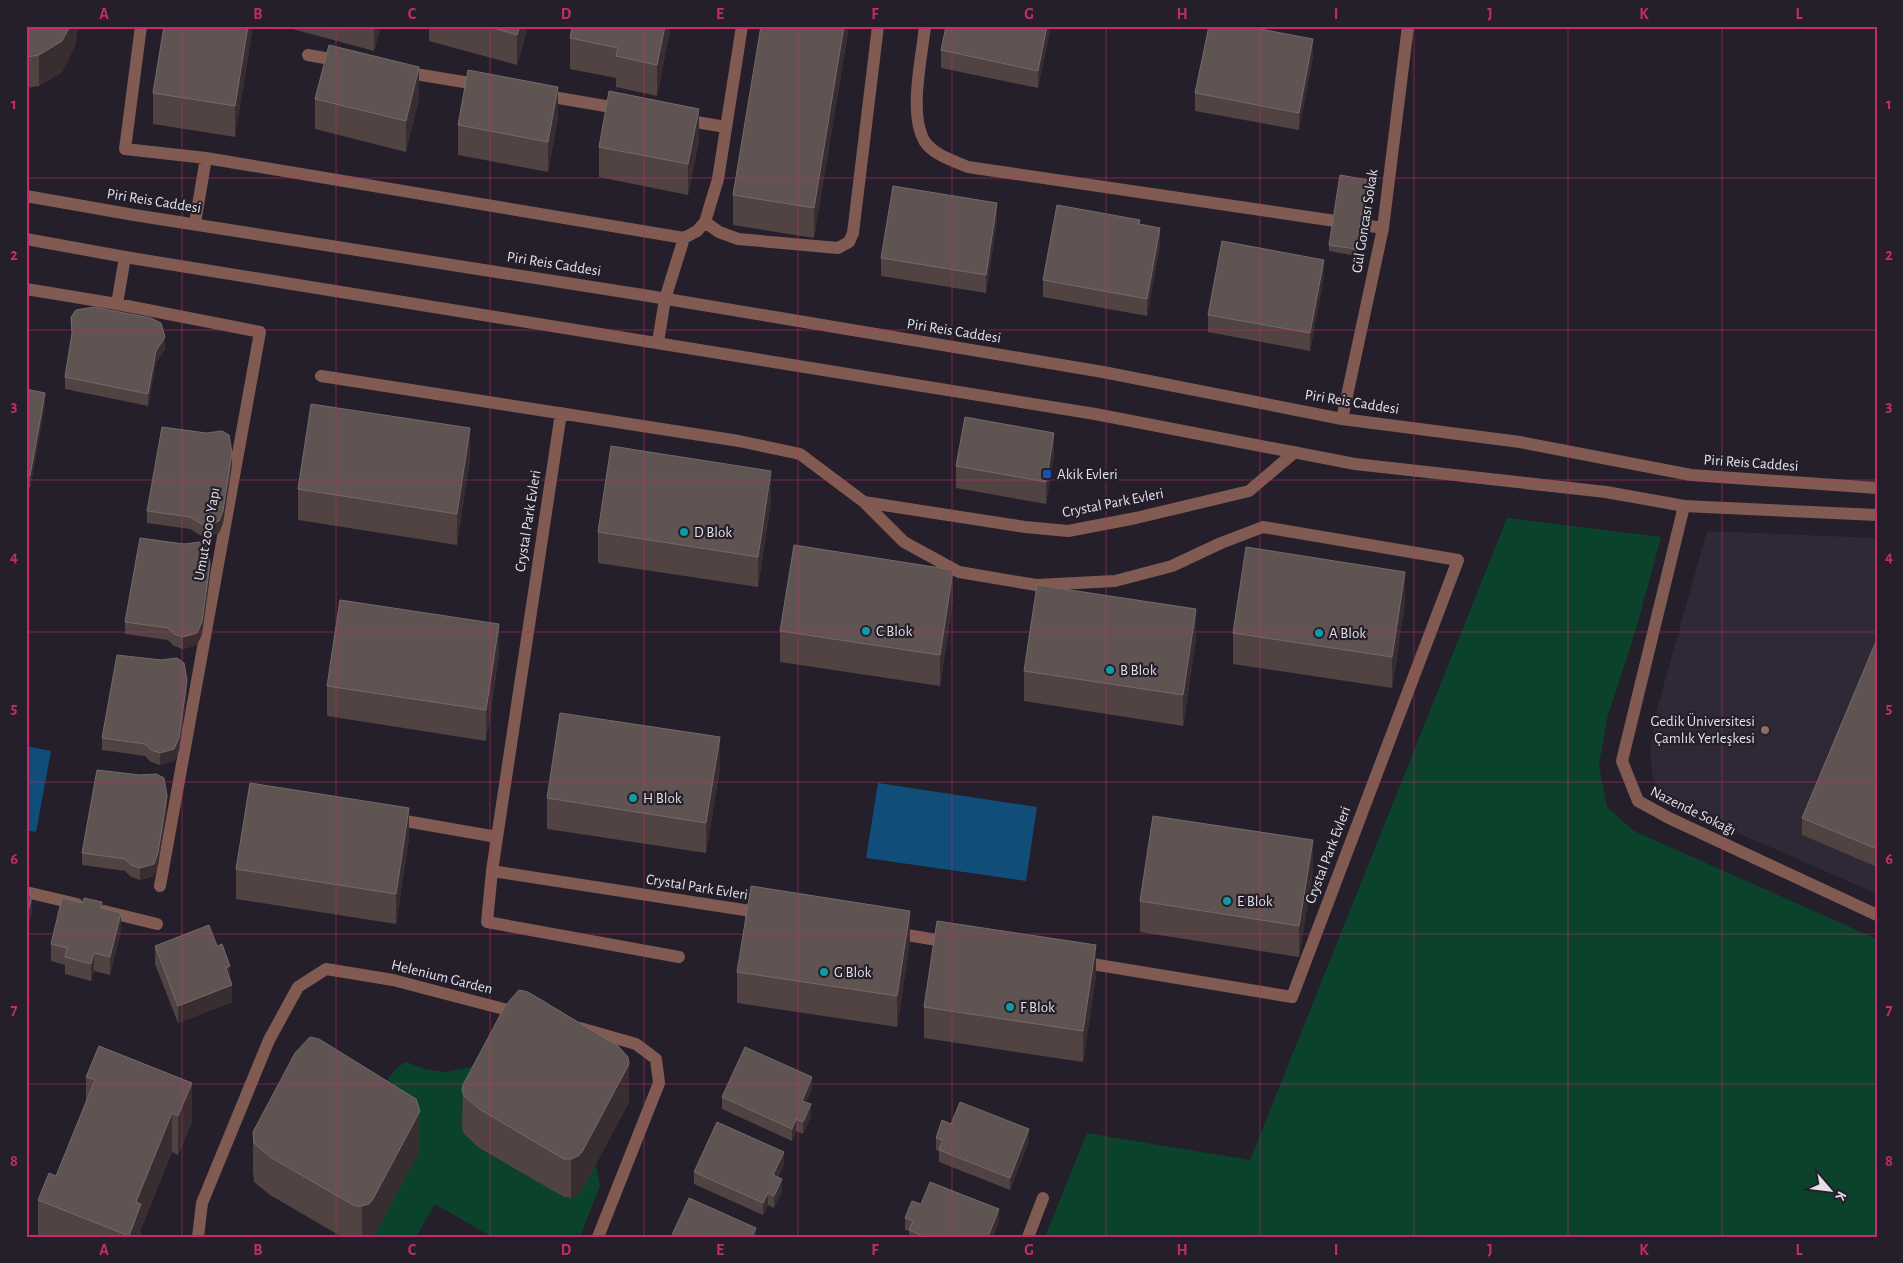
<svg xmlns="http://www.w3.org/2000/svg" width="1903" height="1263" font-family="'Alegreya Sans',sans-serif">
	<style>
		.built { fill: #2f2837 }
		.green { fill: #0b422c }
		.water { fill: #104d79 }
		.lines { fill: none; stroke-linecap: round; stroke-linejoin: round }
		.service { stroke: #815a52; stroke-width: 12 }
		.minor { stroke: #815a52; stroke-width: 12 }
		.tertiary { stroke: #815a52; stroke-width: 12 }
		.wall { fill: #504341 }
		.shaded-wall { fill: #382d31 }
		.building { fill: #605453; stroke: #746a6a }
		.grid { fill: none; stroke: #c52c69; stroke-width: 1; stroke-opacity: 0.55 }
		.transit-dot { fill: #1a4fb4; stroke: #241f2a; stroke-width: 2 }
		.culture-dot { fill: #0f9aa8; stroke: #241f2a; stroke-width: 2 }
		.education-dot { fill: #8d6e63; stroke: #241f2a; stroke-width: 2 }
		.labels { text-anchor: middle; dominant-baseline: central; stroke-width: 4.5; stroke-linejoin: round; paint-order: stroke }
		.street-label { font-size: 15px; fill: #e3e0e7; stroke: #241f2a }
		.poi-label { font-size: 15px; fill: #e3e0e7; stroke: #241f2a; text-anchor: start }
		.neatline { fill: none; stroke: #c52c69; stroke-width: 2 }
		.grid-label { font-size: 16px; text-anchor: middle; font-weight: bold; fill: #c52c69 }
	</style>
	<rect width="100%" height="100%" fill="#241f2a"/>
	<path class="built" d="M1707 531 1877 538V894L1672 804 1653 779 1650 751 1657 709Z"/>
	<path class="green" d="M1507 518 1661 537 1637 626 1607 719 1599 765 1607 807 1634 831 1877 939V1237H1045L1087 1133 1250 1160Z
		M490 1046 464 1134 479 1148 565 1197 596 1164 600 1186 580 1237H492L435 1204 416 1237H373L420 1150 372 1110C381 1095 390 1067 407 1062L424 1069 444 1072 471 1067Z"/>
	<path class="water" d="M26 746 51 751 36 832 26 830Z
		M878 783 1037 807 1026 881 866 858Z"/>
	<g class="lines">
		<path class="service" d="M141 26 125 149 206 158
			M925 26C922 57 908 115 925 142 934 155 954 161 968 167L1383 228
			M308 55 342 61
			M403 72 482 85
			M541 95 623 109
			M684 120 726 127
			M705 222 719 232 738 239 838 248 849 242 853 233 878 26
			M195 223 206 158 684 238 697 231 705 222 718 179 742 26
			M26 289 117 304 125 257
			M117 304 260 332 160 886
			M658 342 665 299 684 238
			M321 376 739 441 800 454 864 502 1025 527 1068 531 1136 518 1249 491 1295 452
			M561 413 492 871 487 922 679 957
			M864 502 904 542 959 572 1036 585 1115 581 1172 566 1221 543 1263 527 1458 560 1292 997 1080 962
			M394 819 497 837
			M492 871 764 913
			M26 892 77 904
			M104 911 157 924
			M895 933 949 942
			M580 1028 636 1044 656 1059 659 1083 598 1237
			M198 1237 202 1203 269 1040 298 987 326 969 393 980 519 1013
			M1028 1237 1043 1198"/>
		<path class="minor" d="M1342 419 1383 228 1408 26
			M1684 506 1622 761 1638 801 1669 818 1877 915"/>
		<path class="tertiary" d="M26 196 134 215 643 295 1103 372 1342 419 1520 442 1691 475 1877 488
			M26 239 125 257 1095 414 1355 464 1606 492 1684 506 1877 515"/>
	</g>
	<path class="wall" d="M26 26H78L75 46 62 72 39 86 27 88 26 87Z
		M164 26H253L235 137 153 124V93Z
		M289 26H381L374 51 289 28Z
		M429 26H528L517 65 429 41Z
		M670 26V30L657 96 616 87V78L570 69V38Z
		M761 26H849L814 238 733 225V195Z
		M1051 26 1038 88 941 68V50Z
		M1313 57 1299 130 1195 111V93Z
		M419 98 406 152 315 129V99Z
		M558 118 548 172 458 155V125Z
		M699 140 688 195 599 177V147Z
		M1368 186 1356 256 1329 251V245Z
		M997 221 986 293 881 276V258Z
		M1140 224 1160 245 1147 316 1043 297V280Z
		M1324 277 1310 351 1208 332V315Z
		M71 317 165 349 156 363 148 406 65 389V377L72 337Z
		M26 389 45 405 30 488 26 487Z
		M1054 455 1046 504 956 488V466Z
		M470 459 457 545 298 520V489Z
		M232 465 223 523 219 533 205 538 190 529 147 523V511Z
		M771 502 758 587 598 563V532Z
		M210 576 202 634 197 645 183 649 174 646 168 640 125 634V622Z
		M953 600 940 686 780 662V631Z
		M1405 602 1392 688 1233 664V633Z
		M1877 639V867L1802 835V818Z
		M1196 640 1183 726 1024 701V671Z
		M499 655 486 741 327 716V686Z
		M187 692 179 750 174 761 160 765 151 762 145 756 102 750V738Z
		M720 768 706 853 547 829V798Z
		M167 808 158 865 154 876 140 880 131 877 125 871 82 865V853Z
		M409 838 396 924 236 899V869Z
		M1313 871 1299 957 1140 932V901Z
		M102 909 121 931 110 975 94 971 91 981 65 974V965L51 961V944Z
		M910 941 897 1027 737 1003V972Z
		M155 946 230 981 232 1002 178 1023 155 964Z
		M1096 976 1083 1062 924 1038V1007Z
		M86 1077 192 1122 178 1155 172 1152 141 1229V1237H38V1200L56 1176 86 1101Z
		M463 1085 629 1102 582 1190 578 1195 571 1198 564 1197 479 1148 464 1134 462 1129Z
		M812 1089 806 1102 811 1116 803 1134 796 1131 792 1141 722 1109V1097Z
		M951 1124 1029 1141 1010 1190 939 1162V1151L936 1150V1138Z
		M253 1132 420 1150 373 1237H342L270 1195 254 1182 253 1171Z
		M784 1164 778 1177 782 1191 774 1208 768 1205 763 1215 694 1184V1172Z
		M921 1204 999 1221 993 1237H909V1231L905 1230V1218Z"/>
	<path class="shaded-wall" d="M70 26H78L75 46 62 72 39 86V55Z
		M248 26H253L235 137V106Z
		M374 26H381L374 51Z
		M520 26H528L517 65V35Z
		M665 26H670V30L657 96V65Z
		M844 26H849L814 238V208Z
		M1047 26H1051L1038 88V71Z
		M1313 39V57L1299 130V113Z
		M419 67V98L406 152V121Z
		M558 87V118L548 172V142Z
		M699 109V140L688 195V164Z
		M1368 180V186L1356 256V249Z
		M997 203V221L986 293V275Z
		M1160 228V245L1147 316V299Z
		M1324 260V277L1310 351V333Z
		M165 337V349L156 363 148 406V394L156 351Z
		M45 393V405L30 488V476Z
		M470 428V459L457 545V514Z
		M1054 433V455L1046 504V482Z
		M232 453V465L223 523 219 533 205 538V526Z
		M771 471V502L758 587V557Z
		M27 507V519L26 524V512Z
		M210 564V576L202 634 197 645 183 649V637Z
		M953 570V600L940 686V655Z
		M1405 572V602L1392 688V657Z
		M1196 609V640L1183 726V695Z
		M499 624V655L486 741V710Z
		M187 680V692L179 750 174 761 160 765V753Z
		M720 737V768L706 853V823Z
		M167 796V808L158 865 154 876 140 880V868Z
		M409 808V838L396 924V894Z
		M1313 840V871L1299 957V926Z
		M32 896V913L26 937V920Z
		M910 911V941L897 1027V996Z
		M121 913V931L110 975V957Z
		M1096 945V976L1083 1062V1031Z
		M94 953V971L91 981V964Z
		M230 966V984L226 968Z
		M232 985V1002L178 1023V1006Z
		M629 1064V1102L582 1190 578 1195 571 1198V1159Z
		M812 1077V1089L802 1112V1101Z
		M192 1083V1122L178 1155V1116Z
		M811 1104V1116L803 1134V1122Z
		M420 1111V1150L373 1237H362V1206Z
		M172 1113V1152L141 1229V1237H129L136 1217V1202Z
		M796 1119V1131L792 1141V1129Z
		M1029 1129V1141L1010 1190V1178Z
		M784 1152V1164L773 1187V1175Z
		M782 1179V1191L774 1208V1196Z
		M768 1193V1205L763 1215V1203Z
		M999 1209V1221L993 1237H988Z
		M756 1228V1237H752Z"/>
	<path class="building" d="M26 26H70L62 41 39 55 27 57H26Z
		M164 26H248L235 106 153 93Z
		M487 26H520L517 35Z
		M572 26H665L657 65 616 56 618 48 570 38Z
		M761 26H844L814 208 733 195Z
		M946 26H1047L1038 71 941 50Z
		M1209 26H1244L1313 39 1299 113 1195 93Z
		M329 45 419 67 406 121 315 99Z
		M468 70 558 87 548 142 458 125Z
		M609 91 699 109 688 164 599 147Z
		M1340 175 1368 180 1356 249 1329 245Z
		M893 186 997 203 986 275 881 258Z
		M1057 205 1140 220 1139 224 1160 228 1147 299 1043 280Z
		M1222 241 1324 260 1310 333 1208 315Z
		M94 307 151 318 161 323 165 337 156 351 148 394 65 377 72 333 71 317 76 310Z
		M26 389 45 393 30 476 26 475Z
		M311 404 470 428 457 514 298 489Z
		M965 417 1054 433 1046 482 956 466Z
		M162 427 206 433 222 431 229 435 232 453 223 511 219 521 205 526 190 517 147 511Z
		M611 446 771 471 758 557 598 532Z
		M140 538 184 544 200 542 207 547 210 564 202 622 197 633 183 637 174 634 168 628 125 622Z
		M794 545 953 570 940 655 780 631Z
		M1246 547 1405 572 1392 657 1233 633Z
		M1037 585 1196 609 1183 695 1024 671Z
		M340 600 499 624 486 710 327 686Z
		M1877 639V849L1802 818Z
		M117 655 161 660 177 658 184 663 187 680 179 738 174 749 160 753 151 750 145 744 102 738Z
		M560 713 720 737 706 823 547 798Z
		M97 770 140 775 156 774 164 778 167 796 158 853 154 864 140 868 131 865 125 859 82 853Z
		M250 783 409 808 396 894 236 869Z
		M1153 816 1313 840 1299 926 1140 901Z
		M751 886 910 911 897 996 737 972Z
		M26 894 32 896 26 920Z
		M62 898 83 903 84 898 102 902 101 908 121 913 110 957 94 953 91 964 65 957 67 948 51 944Z
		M937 921 1096 945 1083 1031 924 1007Z
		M209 925 217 946 222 944 230 966 226 968 232 985 178 1006 155 946Z
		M519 990 528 992 618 1046 628 1057 629 1064 582 1152 578 1156 571 1159H564L479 1109 464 1096 462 1090 463 1085 505 1006Z
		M310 1037 319 1039 416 1099 420 1111 373 1199 369 1204 362 1206H355L270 1157 254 1143 253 1132 295 1053Z
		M99 1046 192 1083 178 1116 172 1113 136 1202 141 1204 129 1236 38 1200 49 1173 56 1176 95 1080 86 1077Z
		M745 1047 812 1077 802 1101 811 1104 803 1122 796 1119 792 1129 722 1097Z
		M960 1102 1029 1129 1010 1178 939 1150 943 1140 936 1138 942 1120 951 1124Z
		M717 1122 784 1152 773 1175 782 1179 774 1196 768 1193 763 1203 694 1172Z
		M930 1182 999 1209 988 1237H925L909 1230 913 1221 905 1218 912 1201 921 1204Z
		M689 1198 756 1228 752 1237H671Z"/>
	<path class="grid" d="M182 26V1237M336 26V1237M490 26V1237M644 26V1237M798 26V1237M952 26V1237M1106 26V1237M1260 26V1237M1414 26V1237M1568 26V1237M1722 26V1237M26 178H1877M26 330H1877M26 480H1877M26 632H1877M26 782H1877M26 934H1877M26 1084H1877"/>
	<rect class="transit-dot" x="1042" y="469" width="10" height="10" rx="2.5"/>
	<g class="culture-dot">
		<circle cx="684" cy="532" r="5"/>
		<circle cx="866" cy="631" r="5"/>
		<circle cx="1319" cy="633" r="5"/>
		<circle cx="1110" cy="670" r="5"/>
		<circle cx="633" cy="798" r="5"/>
		<circle cx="1227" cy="901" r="5"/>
		<circle cx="824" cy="972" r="5"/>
		<circle cx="1010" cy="1007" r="5"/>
	</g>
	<circle class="education-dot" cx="1765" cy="730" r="5"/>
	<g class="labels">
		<g class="street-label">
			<text transform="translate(154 201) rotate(9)">Piri Reis Caddesi</text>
			<text transform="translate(1365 221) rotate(-81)">Gül Goncası Sokak</text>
			<text transform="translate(554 264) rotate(9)">Piri Reis Caddesi</text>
			<text transform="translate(954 331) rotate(9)">Piri Reis Caddesi</text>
			<text transform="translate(1352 402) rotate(9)">Piri Reis Caddesi</text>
			<text transform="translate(1751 463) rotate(4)">Piri Reis Caddesi</text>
			<text transform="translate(1113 503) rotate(-11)">Crystal Park Evleri</text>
			<text transform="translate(528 521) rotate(-81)">Crystal Park Evleri</text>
			<text transform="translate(207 534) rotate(-80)">Umut 2000 Yapı</text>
			<text transform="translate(1693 811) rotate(26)">Nazende Sokağı</text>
			<text transform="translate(1328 855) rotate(-69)">Crystal Park Evleri</text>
			<text transform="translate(697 887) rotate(9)">Crystal Park Evleri</text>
			<text transform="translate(442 977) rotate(14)">Helenium Garden</text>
		</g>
		<g class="poi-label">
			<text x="1057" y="474">Akik Evleri</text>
			<text x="694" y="532">D Blok</text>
			<text x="876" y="631">C Blok</text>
			<text x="1329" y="633">A Blok</text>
			<text x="1120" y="670">B Blok</text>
			<text x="1755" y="721" text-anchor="end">Gedik Üniversitesi<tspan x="1755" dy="17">Çamlık Yerleşkesi</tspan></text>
			<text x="643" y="798">H Blok</text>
			<text x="1237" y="901">E Blok</text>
			<text x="834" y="972">G Blok</text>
			<text x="1020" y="1007">F Blok</text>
		</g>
	</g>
	<rect width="1903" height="1263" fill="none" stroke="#241f2a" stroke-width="55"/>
	<g transform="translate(1830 1190) rotate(118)" stroke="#241f2a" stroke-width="4" paint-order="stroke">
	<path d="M0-4L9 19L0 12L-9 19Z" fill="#e3e0e7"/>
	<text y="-8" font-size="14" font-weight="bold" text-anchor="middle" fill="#e3e0e7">K</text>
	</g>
	<rect x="28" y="28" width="1848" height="1208" class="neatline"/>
	<g class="grid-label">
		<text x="104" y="19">A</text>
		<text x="258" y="19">B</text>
		<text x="412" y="19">C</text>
		<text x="566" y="19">D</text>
		<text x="720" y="19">E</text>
		<text x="875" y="19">F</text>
		<text x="1029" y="19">G</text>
		<text x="1182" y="19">H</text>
		<text x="1336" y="19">I</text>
		<text x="1490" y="19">J</text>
		<text x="1644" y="19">K</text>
		<text x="1799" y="19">L</text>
		<text x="14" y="109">1</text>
		<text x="1889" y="109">1</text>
		<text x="14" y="260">2</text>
		<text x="1889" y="260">2</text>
		<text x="14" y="411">3</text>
		<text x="1889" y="411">3</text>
		<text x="14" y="562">4</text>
		<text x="1889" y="562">4</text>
		<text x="14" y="713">5</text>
		<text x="1889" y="713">5</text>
		<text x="14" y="864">6</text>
		<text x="1889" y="864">6</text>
		<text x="14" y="1015">7</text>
		<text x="1889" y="1015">7</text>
		<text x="14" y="1166">8</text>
		<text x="1889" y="1166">8</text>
		<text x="104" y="1255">A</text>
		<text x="258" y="1255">B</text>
		<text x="412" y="1255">C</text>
		<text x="566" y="1255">D</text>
		<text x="720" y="1255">E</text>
		<text x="875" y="1255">F</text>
		<text x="1029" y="1255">G</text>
		<text x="1182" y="1255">H</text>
		<text x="1336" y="1255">I</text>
		<text x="1490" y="1255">J</text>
		<text x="1644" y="1255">K</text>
		<text x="1799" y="1255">L</text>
	</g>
</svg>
